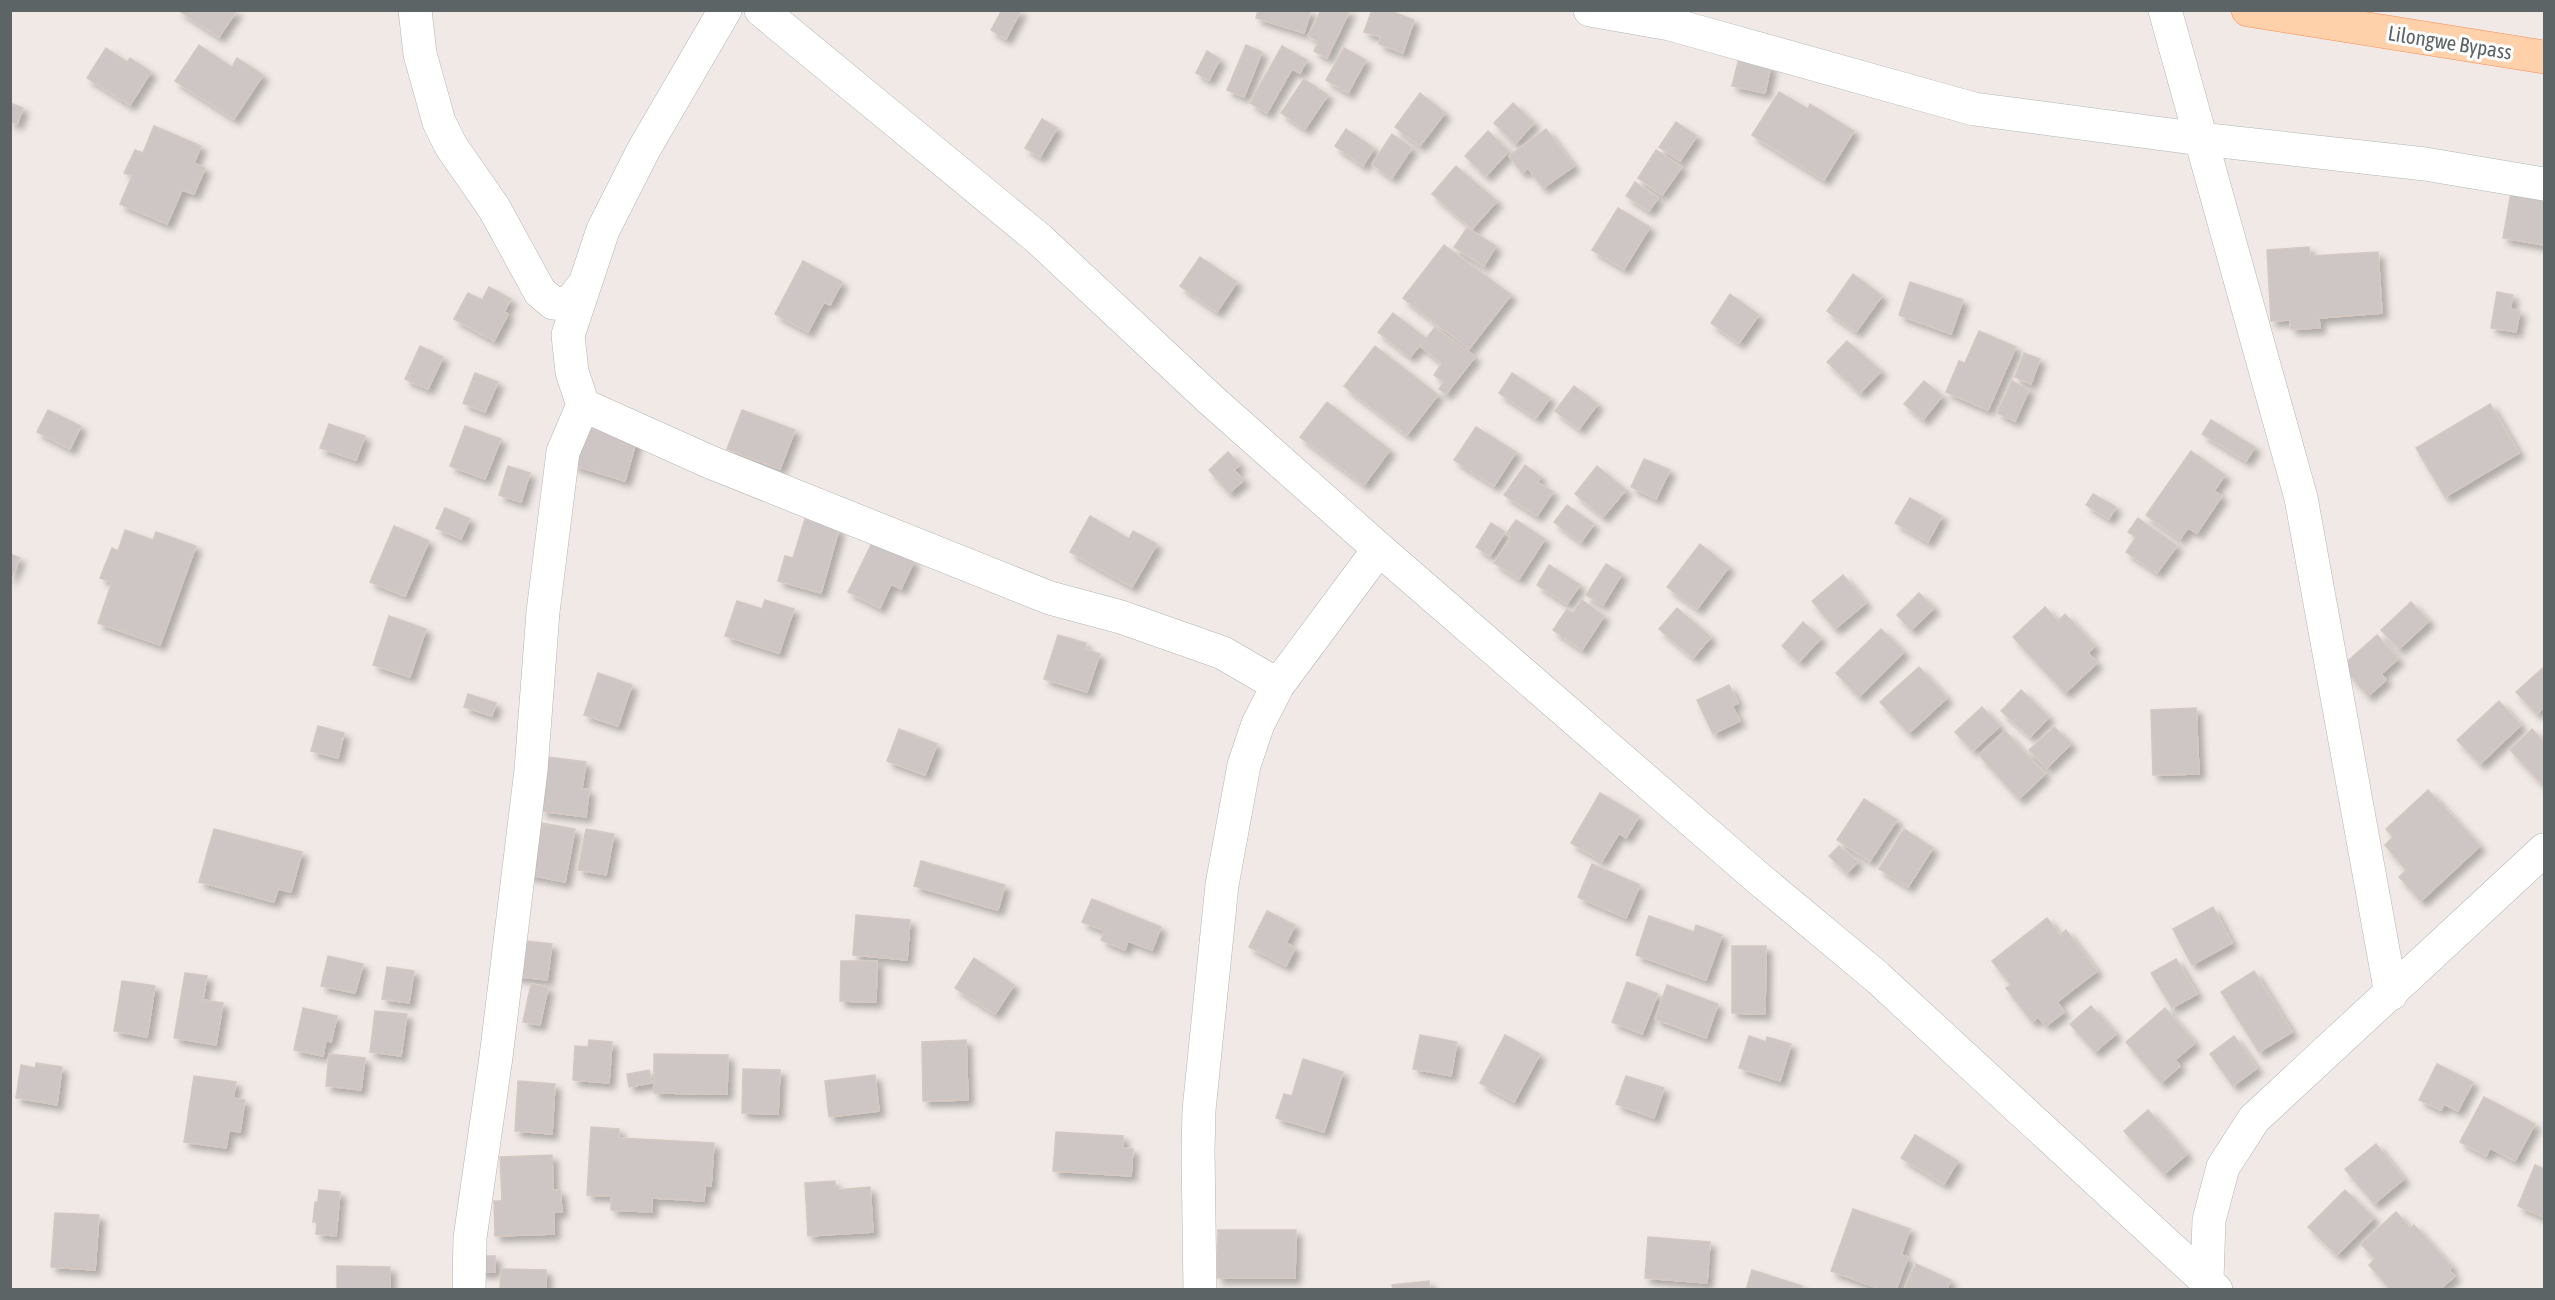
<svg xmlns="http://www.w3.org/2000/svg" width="2555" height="1300" font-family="'Asap Condensed',sans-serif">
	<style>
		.building { fill: #cdc6c4; stroke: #d5c8c2; stroke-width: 1.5; filter: url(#shadow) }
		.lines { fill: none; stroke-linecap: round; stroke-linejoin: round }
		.minor-casing { stroke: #b0b6b8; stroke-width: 34 }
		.major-casing { stroke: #f88d55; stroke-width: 34 }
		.minor { stroke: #fff; stroke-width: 33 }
		.major { stroke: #ffd1aa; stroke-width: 33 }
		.labels { text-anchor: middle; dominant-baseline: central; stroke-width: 6; stroke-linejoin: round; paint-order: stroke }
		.street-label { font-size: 21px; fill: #5c6466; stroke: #fff }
	</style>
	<defs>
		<filter id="shadow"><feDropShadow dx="5.5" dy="5.5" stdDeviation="3" flood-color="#0004"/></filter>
	</defs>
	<rect width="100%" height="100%" fill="#f0e9e5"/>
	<path class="building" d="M178 10H237L219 37Z
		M1002 10H1021L1006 39 991 30Z
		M1258 10H1311L1304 33 1256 18Z
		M1321 10H1350L1327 58 1314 51 1319 41 1308 36Z
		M1372 10H1388L1414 20 1403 53 1379 44 1381 37 1364 32Z
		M199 45 232 67 237 58 263 75 234 119 175 81Z
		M1246 45 1262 52 1244 97 1227 90Z
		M1282 46 1307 60 1300 73 1292 69 1267 113 1250 103Z
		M106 48 127 62 130 58 151 72 130 105 87 78Z
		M1344 48 1366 60 1348 93 1326 80Z
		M1207 51 1220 59 1209 80 1196 73Z
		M1739 58 1771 65 1765 93 1732 86Z
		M1304 79 1328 95 1305 129 1281 113Z
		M1779 92 1808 109 1810 104 1854 131 1824 180 1752 135Z
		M1420 93 1445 113 1420 146 1395 127Z
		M10 103 23 108 17 124 10 122Z
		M1513 103 1534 123 1515 144 1494 123Z
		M1042 119 1057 128 1040 157 1025 148Z
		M1676 122 1697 136 1680 161 1659 147Z
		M154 126 201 146 194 163 205 168 194 194 182 190 167 224 120 204 132 176 124 173 135 150 143 153Z
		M1346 129 1374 148 1363 166 1335 146Z
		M1546 129 1574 166 1543 188 1528 168 1522 173 1509 156Z
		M1488 131 1509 151 1486 176 1465 156Z
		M1392 134 1412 148 1392 178 1372 164Z
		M1656 150 1682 167 1662 195 1638 178Z
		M1456 166 1497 201 1472 229 1432 194Z
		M1635 182 1658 198 1649 211 1626 196Z
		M2512 187 2544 193V245L2503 238Z
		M1618 208 1650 227 1624 269 1592 250Z
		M1467 228 1496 246 1484 266 1454 247Z
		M1444 245 1511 295 1469 349 1403 298Z
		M2309 247 2310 256 2378 252 2382 313 2319 318 2320 328 2291 329 2290 320 2271 321 2267 250Z
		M1200 257 1237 282 1217 312 1180 286Z
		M803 261 842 282 830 305 824 302 808 332 775 314Z
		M1853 274 1882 296 1856 332 1827 311Z
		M1910 282 1963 300 1951 334 1899 315Z
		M489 287 511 299 504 312 508 314 494 341 454 319 468 293 482 300Z
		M2497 292 2513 295 2510 309 2520 311 2516 332 2491 328Z
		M1730 294 1759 315 1739 343 1711 323Z
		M1393 313 1426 338 1410 357 1378 332Z
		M1435 327 1475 357 1446 394 1439 389 1444 382 1434 375 1442 363 1420 346Z
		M1979 331 2016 347 1988 410 1946 392 1959 361 1965 363Z
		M1847 341 1881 371 1860 393 1827 362Z
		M420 346 443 357 428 389 405 379Z
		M1375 346 1438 395 1407 435 1344 386Z
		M2024 353 2040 359 2031 384 2015 377Z
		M475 373 498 382 485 412 463 403Z
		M1512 373 1550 398 1536 418 1499 393Z
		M1924 381 1942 396 1923 420 1904 404Z
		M2012 381 2029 390 2015 421 1997 413Z
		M1574 386 1598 404 1579 429 1555 411Z
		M1327 402 1390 450 1364 485 1300 437Z
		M2490 404 2519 453 2445 497 2416 448Z
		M48 410 81 426 70 449 37 432Z
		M742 410 795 430 780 469 727 449Z
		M2211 420 2255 447 2246 461 2202 434Z
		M329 424 365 436 356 460 320 448Z
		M465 426 501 439 485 479 450 466Z
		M583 426 608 433 638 435 625 481 572 465Z
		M1476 427 1516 452 1494 486 1454 460Z
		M2191 451 2225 475 2214 491 2222 496 2197 533 2188 528 2180 539 2146 515Z
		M1228 452 1240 465 1234 470 1244 480 1229 493 1209 470Z
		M1644 459 1670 470 1656 499 1631 487Z
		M1525 465 1541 477 1537 482 1553 492 1537 516 1504 495Z
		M508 466 530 473 521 502 499 495Z
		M1597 466 1626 490 1603 517 1575 494Z
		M2093 494 2116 507 2109 519 2086 505Z
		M1910 498 1942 516 1928 542 1895 523Z
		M1567 505 1594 524 1581 542 1554 522Z
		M445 508 470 519 461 539 436 528Z
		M1090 516 1129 539 1133 531 1157 544 1132 587 1070 552Z
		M2138 518 2177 546 2157 573 2126 552 2136 537 2128 532Z
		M805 519 839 529 821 593 778 581 785 556 793 558Z
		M1516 520 1545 539 1519 579 1494 563 1511 537 1506 534Z
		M1491 523 1505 532 1490 556 1476 547Z
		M394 526 429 541 405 596 370 582Z
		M125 530 153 540 156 532 196 546 160 645 98 623 112 582 100 578 112 548 118 551Z
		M873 541 914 561 901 589 891 584 880 608 848 592Z
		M1700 544 1729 567 1697 609 1667 587Z
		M10 554 20 558 10 580Z
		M1606 564 1622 574 1603 605 1586 595Z
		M1549 565 1580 585 1567 604 1537 585Z
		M1843 575 1866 603 1835 629 1812 601Z
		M1919 593 1934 608 1911 630 1897 615Z
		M765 600 794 609 779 653 725 636 737 601 762 609Z
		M1582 600 1604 616 1582 650 1553 630 1567 609 1573 613Z
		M2411 602 2429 621 2399 649 2381 630Z
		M2045 607 2058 621 2065 614 2095 646 2088 653 2097 663 2065 693 2013 637Z
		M1677 608 1711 637 1693 658 1659 629Z
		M389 616 426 629 410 677 373 665Z
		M1803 622 1821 638 1799 662 1782 646Z
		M1881 629 1904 652 1859 697 1836 673Z
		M1058 635 1086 643 1085 649 1100 654 1087 692 1044 679Z
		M2377 635 2398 659 2381 674 2386 680 2368 696 2342 666Z
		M1919 667 1947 698 1909 733 1880 702Z
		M2544 667V707L2537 714 2516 692Z
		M598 673 632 685 618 726 584 715Z
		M1729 685 1738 703 1732 706 1740 721 1713 734 1697 700Z
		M2021 690 2049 717 2030 737 2001 711Z
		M468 694 496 703 492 716 464 707Z
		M2499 701 2521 725 2480 764 2457 740Z
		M1982 707 2000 726 1973 751 1955 732Z
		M2196 708 2199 774 2153 775 2151 710Z
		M318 726 344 733 338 758 311 751Z
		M2054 727 2071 744 2047 768 2029 750Z
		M899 729 937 744 925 775 887 761Z
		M2532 729 2544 742V786L2510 750Z
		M2005 731 2045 774 2019 799 1979 755Z
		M548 757 586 762 582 789 589 790 586 817 541 811Z
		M2428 790 2480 846 2421 901 2399 877 2406 870 2385 845 2393 837 2386 829Z
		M1600 793 1639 816 1626 838 1619 833 1602 861 1571 843Z
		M1864 799 1897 820 1870 861 1837 840Z
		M542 823 575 829 565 882 525 874 536 855Z
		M214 829 302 852 291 892 278 889 274 902 199 882Z
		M586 829 614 834 606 875 578 870Z
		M1904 829 1933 848 1908 887 1879 869Z
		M1839 846 1858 862 1847 873 1829 856Z
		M921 861 1005 885 998 910 914 886Z
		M1592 864 1640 885 1626 918 1578 897Z
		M1092 899 1161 927 1152 950 1128 941 1125 950 1101 940 1105 931 1082 922Z
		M2213 907 2232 943 2192 965 2173 929Z
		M1267 911 1295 925 1286 943 1295 948 1286 966 1249 947Z
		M856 915 910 920 907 960 853 955Z
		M1649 916 1694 932 1696 925 1722 935 1706 980 1636 955Z
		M2047 918 2060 935 2066 930 2097 971 2057 1002 2064 1012 2046 1026 2038 1017 2032 1022 2006 988 2011 985 1992 961Z
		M517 940 552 944 547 980 513 976Z
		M1732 946H1766L1765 1014 1732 1013Z
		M328 956 363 964 355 993 321 986Z
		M974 958 1014 985 995 1014 955 988Z
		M2176 959 2197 994 2172 1008 2151 973Z
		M841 961H877L876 1002 840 1001Z
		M387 967 414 971 409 1003 382 999Z
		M2254 971 2292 1032 2259 1052 2221 992Z
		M185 973 207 976 203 1000 223 1003 216 1045 174 1038Z
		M122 981 155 986 147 1037 114 1031Z
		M1627 982 1658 994 1642 1034 1612 1022Z
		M531 984 548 987 540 1025 523 1022Z
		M1667 985 1718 1004 1706 1038 1655 1019Z
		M2091 1006 2116 1034 2095 1052 2070 1024Z
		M303 1008 337 1016 331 1042 326 1040 323 1056 294 1050Z
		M2165 1008 2195 1043 2175 1060 2180 1066 2161 1083 2126 1042Z
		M375 1011 407 1014 401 1056 370 1052Z
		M1420 1035 1457 1042 1451 1076 1413 1069Z
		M1505 1035 1540 1054 1514 1102 1480 1083Z
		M1749 1036 1766 1042 1767 1037 1791 1044 1780 1081 1739 1068Z
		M2234 1036 2257 1068 2233 1086 2210 1054Z
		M589 1040 612 1042 609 1083 573 1080 575 1046 588 1047Z
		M966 1040 968 1100 923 1101 922 1042Z
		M329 1054 365 1058 361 1090 326 1086Z
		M654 1054 728 1055 727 1094 654 1093Z
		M1303 1059 1343 1072 1324 1132 1276 1118 1284 1094 1292 1096Z
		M36 1063 62 1067 57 1105 16 1098 21 1065 35 1068Z
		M2437 1064 2473 1082 2458 1111 2444 1104 2441 1110 2419 1100Z
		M743 1069 780 1070 778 1114 742 1113Z
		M649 1070 652 1083 629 1087 627 1074Z
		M875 1075 879 1111 829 1117 825 1081Z
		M194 1076 236 1082 233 1098 245 1100 240 1132 229 1130 226 1148 184 1142Z
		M1626 1076 1664 1088 1654 1118 1616 1104Z
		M518 1081 555 1084 552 1134 515 1131Z
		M2484 1097 2535 1124 2515 1161 2490 1148 2486 1156 2460 1142Z
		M2148 1110 2187 1154 2164 1174 2124 1131Z
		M591 1127 619 1129V1138L714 1143 711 1186H705L704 1201 652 1198V1212L611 1210V1196L587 1195Z
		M1056 1132 1123 1136V1148L1133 1149 1131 1176 1053 1171Z
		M1915 1135 1958 1161 1944 1184 1901 1158Z
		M2376 1144 2404 1179 2374 1204 2345 1169Z
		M552 1155 553 1190H560L562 1212H554V1234L495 1236 494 1201H502L500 1157Z
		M2535 1165 2544 1169V1217L2518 1206Z
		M835 1181V1190L870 1187 873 1232 808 1236 805 1183Z
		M319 1190 340 1192 336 1236 316 1234 317 1222H313L315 1202H318Z
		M2345 1190 2374 1218 2337 1255 2308 1227Z
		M1853 1209 1910 1229 1901 1255 1908 1257 1896 1290H1883L1831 1271Z
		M2396 1212 2410 1228 2414 1225 2452 1267 2449 1270 2455 1276 2439 1290H2391L2369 1265 2375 1259 2361 1244Z
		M55 1213 99 1215 95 1270 51 1267Z
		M1218 1230H1296L1295 1278H1217Z
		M1648 1237 1710 1242 1707 1283 1645 1278Z
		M478 1256H495V1272H478Z
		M1916 1264 1951 1280 1946 1290H1911L1905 1287Z
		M337 1266 390 1267V1290H337Z
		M501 1269 546 1270V1290H500Z
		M1752 1270 1802 1286 1801 1290H1746Z
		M1429 1281 1430 1290H1393L1392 1285Z"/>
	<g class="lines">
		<g class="minor-casing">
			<path id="minor" d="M415 10 420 54 439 122 451 146 494 208 540 292 553 303 569 304 582 287
				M761 10 1039 239 1210 399 1379 549 1758 878 1877 977 2216 1290
				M1590 10 1670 24 1974 109 2201 139 2425 164 2544 184
				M2165 10 2301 498 2391 994
				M583 405 710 462 1050 598 1121 617 1223 653 1278 685
				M2207 1280 2209 1220 2223 1167 2254 1119 2544 850
				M469 1290 470 1238 496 1057 531 770 543 612 563 452 583 405 572 372 568 335 603 230 644 149 725 10
				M1200 1290 1198 1151 1199 1110 1222 885 1244 765 1258 724 1278 685 1379 549"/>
		</g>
		<g class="major-casing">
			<path id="major" d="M2248 10 2544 57"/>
		</g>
		<use href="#minor" class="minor"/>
		<use href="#major" class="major"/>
	</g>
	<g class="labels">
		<g class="street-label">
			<text transform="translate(2450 42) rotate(9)">Lilongwe Bypass</text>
		</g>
	</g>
	<rect width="2555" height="1300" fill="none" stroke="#5c6466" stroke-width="24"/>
</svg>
